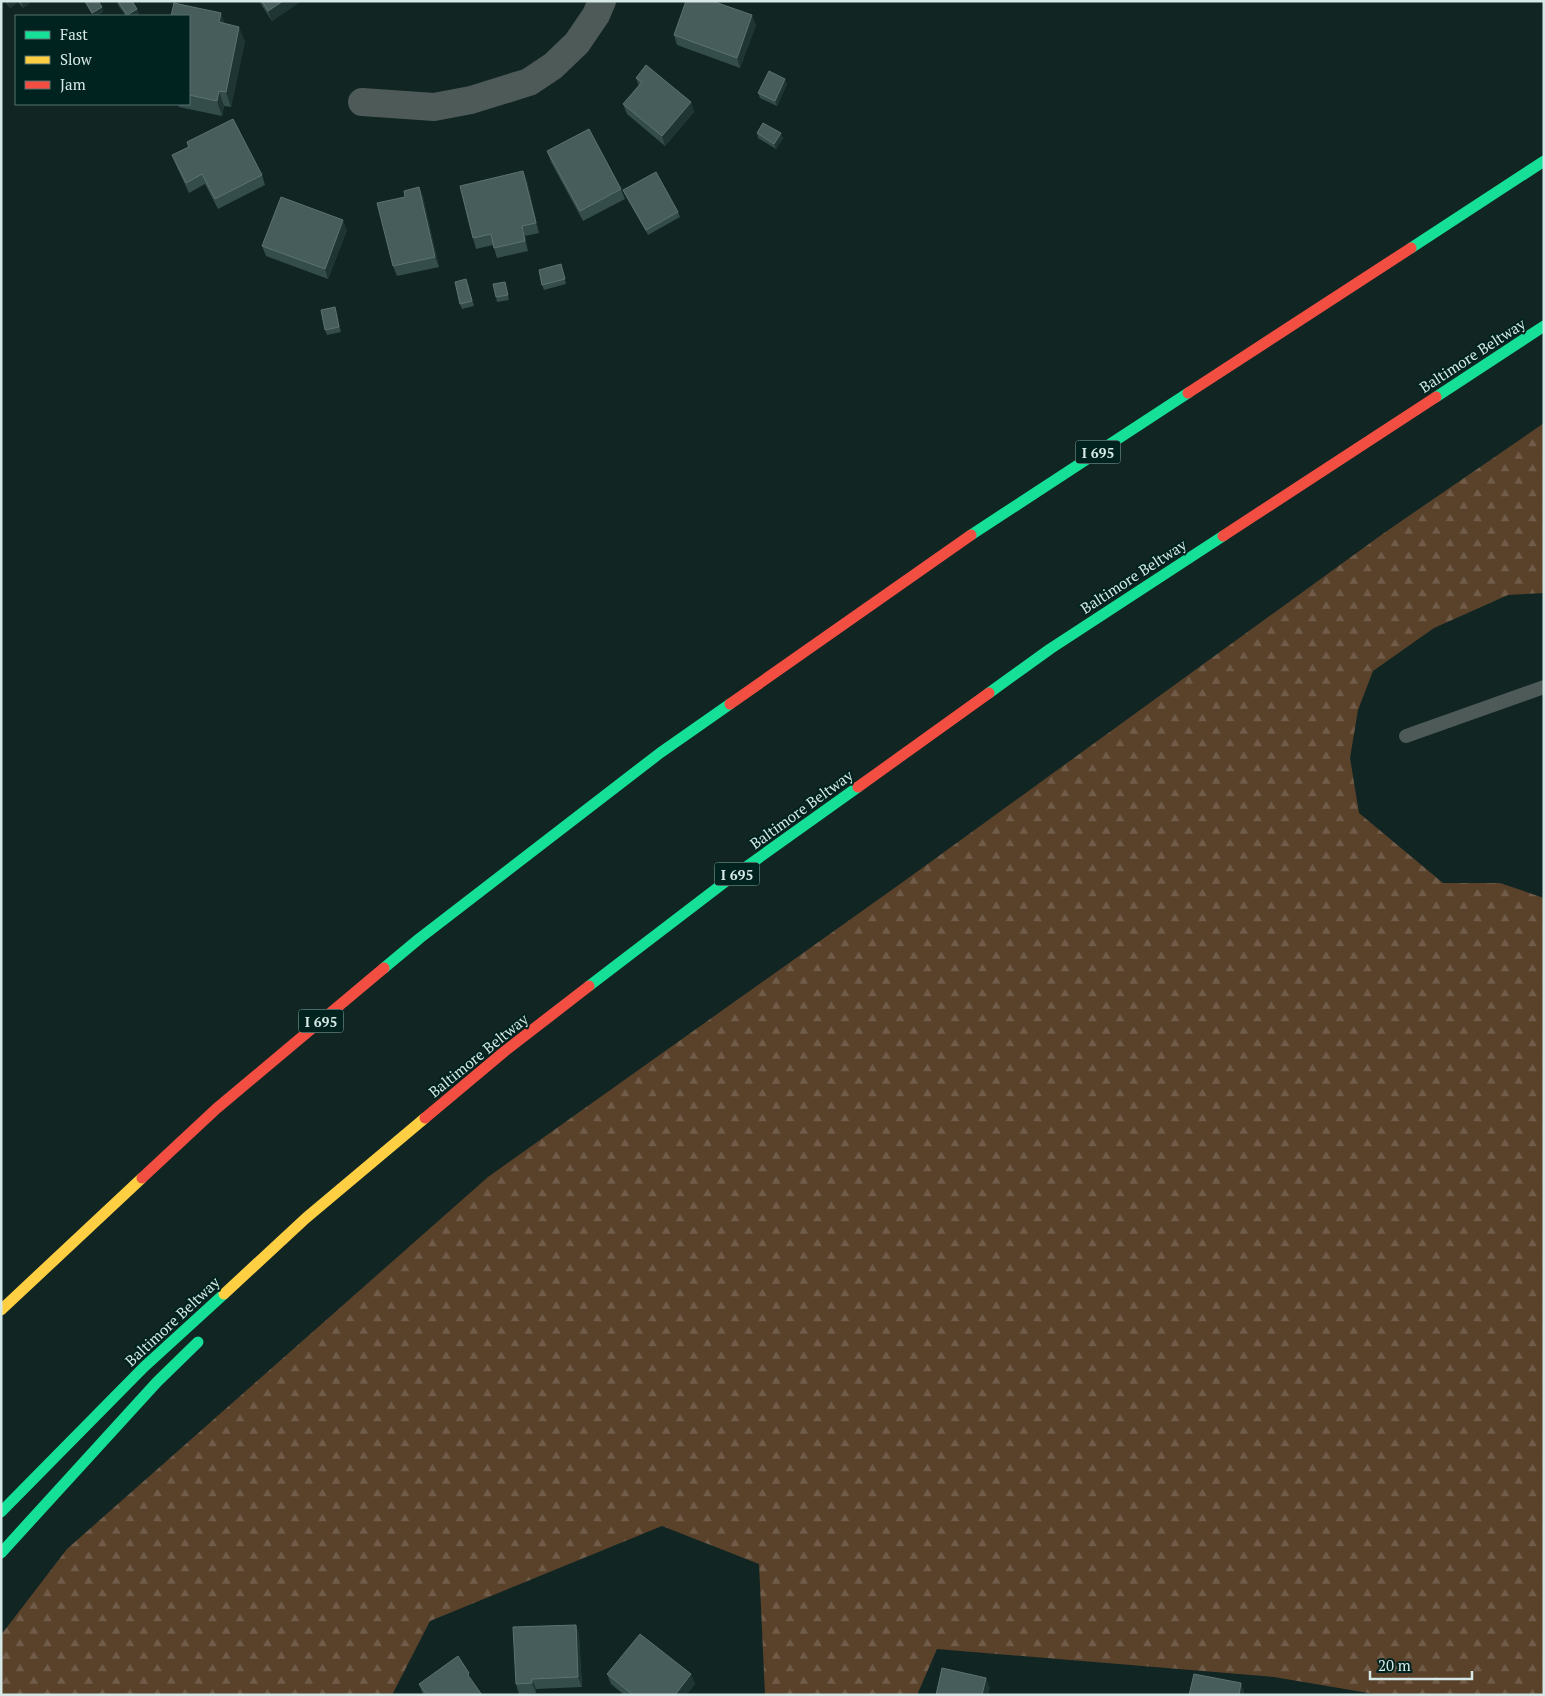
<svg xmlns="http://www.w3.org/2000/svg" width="1545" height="1696" font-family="'PT Serif',serif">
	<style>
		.forest { fill: url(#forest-firs) }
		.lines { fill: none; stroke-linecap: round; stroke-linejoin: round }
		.lane { stroke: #4e5a58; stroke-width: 14 }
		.street { stroke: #4e5a58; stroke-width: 28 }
		.fast { stroke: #16e098; stroke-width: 11 }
		.slow { stroke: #ffcf43; stroke-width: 11 }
		.jam { stroke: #f24e42; stroke-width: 11 }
		.wall { fill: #344c4a }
		.shaded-wall { fill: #1f3533 }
		.building { fill: #465d5b; stroke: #5c7370 }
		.labels { text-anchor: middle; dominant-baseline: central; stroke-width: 4; stroke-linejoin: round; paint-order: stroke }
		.shield { fill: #002320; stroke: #96aeab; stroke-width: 1 }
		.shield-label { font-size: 14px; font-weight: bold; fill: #d6e9e6 }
		.street-label { font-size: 15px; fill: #d6e9e6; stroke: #002320 }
	</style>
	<defs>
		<pattern id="forest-firs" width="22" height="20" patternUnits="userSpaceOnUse" patternTransform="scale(1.25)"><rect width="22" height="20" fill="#59412a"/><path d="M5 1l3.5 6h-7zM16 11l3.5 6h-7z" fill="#705c49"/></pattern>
	</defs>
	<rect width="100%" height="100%" fill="#112523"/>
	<path class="forest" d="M1544 423V593L1508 595 1434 628 1373 671 1358 710 1350 758 1359 813 1443 883H1500L1544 898V1695H1380L1274 1677 937 1649 917 1695H765L759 1564 662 1526 430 1621 392 1695H1V1635L67 1549 488 1177 907 879 1384 533Z"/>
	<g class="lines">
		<path class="lane" d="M1406 736 1544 687"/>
		<path class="street" d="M362 102 434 107 471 100 529 82 553 66 577 43 596 15 602 1"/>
		<path class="fast" d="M1411 248 1544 161
			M1436 397 1544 326
			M971 535 1188 393
			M989 693 1050 649 1223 536
			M384 968 420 938 660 753 730 704
			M589 986 725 882 858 787
			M1 1512 144 1367 224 1294
			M1 1553 157 1382 198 1342"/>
		<path class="slow" d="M224 1294 306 1218 425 1118
			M1 1310 142 1178"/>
		<path class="jam" d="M1188 393 1411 248
			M1223 536 1436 397
			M730 704 971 535
			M858 787 989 693
			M425 1118 505 1051 589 986
			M142 1178 216 1109 384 968"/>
	</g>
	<path class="wall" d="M5 1H32L23 8 18 2 10 8Z
		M84 1H98L102 7 103 12 96 16H93Z
		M117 1H132L137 9 139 14 136 16H126L118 5Z
		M259 1H301L272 21Z
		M189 16 225 24 245 41 231 107 224 106 222 116 179 107 178 104H189Z
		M756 25 740 68 677 45 674 35Z
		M636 78 691 102 694 112 665 146 627 114 623 104 639 86Z
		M787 84 777 106 760 98 758 93Z
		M757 133 783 138 776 149 758 138Z
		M187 142 262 175 265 185 218 209 205 184 189 193 176 165 172 155 188 147Z
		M547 151 621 189 625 199 583 221 551 162Z
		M527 181 539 233 525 236 528 251 497 258 493 245 476 249 473 238Z
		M419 187 423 197 439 267 397 276 393 266 405 197Z
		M623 190 678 212 680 217 648 235 625 195Z
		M347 230 328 279 266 256 262 246Z
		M561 264 566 284 544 290 542 285Z
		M505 282 509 300 497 302 496 297Z
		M468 284 474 306 462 309 460 304Z
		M335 307 341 332 327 335 325 330Z
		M576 1625 579 1635 582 1687 536 1689V1693L519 1694 516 1684Z
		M607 1674H691L695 1684 686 1695H624L611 1684Z
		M472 1682 482 1695H423L419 1684Z"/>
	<path class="shaded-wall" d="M7 1H18V2L10 8Z
		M21 1H32L23 8Z
		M283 1H301L272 21 268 11Z
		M102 7 103 12 96 16H93L92 13Z
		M137 9 139 14 136 16H127V15Z
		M221 13 226 27 219 22Z
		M752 15 756 25 740 68 737 58Z
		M239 27 245 41 231 107 226 92Z
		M785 79 787 84 777 106 775 101Z
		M219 91 224 106 222 116 217 101Z
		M691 102 694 112 665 146 662 136Z
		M781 133 783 138 776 149 774 144Z
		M523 171 527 181 539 233 536 223Z
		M419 187 423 197 439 267 435 257Z
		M343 220 347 230 328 279 325 269Z
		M522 226 525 236 528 251 525 241Z
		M335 307 337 312 341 332 339 327Z
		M576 1625 579 1635 582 1687 578 1677Z
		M691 1674 695 1684 686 1695H675Z
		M986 1678 990 1688 988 1695H982Z
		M532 1679 536 1689V1693L532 1683Z
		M1241 1683 1245 1695H1239Z"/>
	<path class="building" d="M85 1H98L102 7 92 13Z
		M118 1H132L137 9 127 15Z
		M262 1H283L268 11Z
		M686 1H712L752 15 737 58 674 35Z
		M174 3 221 13 219 22 239 27 226 92 219 91 217 101 189 95V16H171Z
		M646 65 691 102 662 136 623 104 642 82 636 78Z
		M769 71 785 79 775 101 758 93Z
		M233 119 262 175 215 199 202 174 186 183 172 155 189 147 187 142Z
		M763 123 781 133 774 144 757 133Z
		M589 129 621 189 580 211 547 151Z
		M523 171 536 223 522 226 525 241 494 248 491 234 473 238 460 186Z
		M656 172 678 212 646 230 623 190Z
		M419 187 435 257 393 266 377 203 405 197 404 191Z
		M281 197 343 220 325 269 262 246Z
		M561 264 565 279 542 285 539 270Z
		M466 279 472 301 460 304 455 282Z
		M505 282 508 295 496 297 493 284Z
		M335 307 339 327 325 330 321 310Z
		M576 1625 578 1677 532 1679V1683L516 1684 513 1627Z
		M640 1634 691 1674 675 1695H633L607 1674Z
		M458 1656 469 1673 468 1675 482 1695H427L419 1684Z
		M942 1668 986 1678 982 1695H936Z
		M1194 1674 1241 1683 1239 1695H1189Z"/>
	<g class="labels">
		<g class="shield">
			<rect x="1075.5" y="440.5" width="45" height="23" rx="4"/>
			<rect x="714.5" y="862.5" width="45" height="23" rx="4"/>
			<rect x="298.5" y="1009.5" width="45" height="23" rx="4"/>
		</g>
		<g class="shield-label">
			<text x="1098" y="452">I 695</text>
			<text x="737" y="874">I 695</text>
			<text x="321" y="1021">I 695</text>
		</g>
		<g class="street-label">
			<text transform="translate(1472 355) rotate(-33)">Baltimore Beltway</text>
			<text transform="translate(1133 576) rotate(-33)">Baltimore Beltway</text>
			<text transform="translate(801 809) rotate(-36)">Baltimore Beltway</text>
			<text transform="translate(478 1055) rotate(-39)">Baltimore Beltway</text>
			<text transform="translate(172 1321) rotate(-43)">Baltimore Beltway</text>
		</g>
	</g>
	<rect width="1545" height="1696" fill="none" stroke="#d6e9e6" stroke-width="5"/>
	<rect x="15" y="15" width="175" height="90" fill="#002320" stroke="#56726f"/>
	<rect x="25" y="31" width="25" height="8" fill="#16e098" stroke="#56726f"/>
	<text x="60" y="40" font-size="15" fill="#d6e9e6">Fast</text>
	<rect x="25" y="56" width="25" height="8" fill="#ffcf43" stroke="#56726f"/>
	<text x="60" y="65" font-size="15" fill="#d6e9e6">Slow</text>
	<rect x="25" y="81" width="25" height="8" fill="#f24e42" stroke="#56726f"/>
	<text x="60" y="90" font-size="15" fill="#d6e9e6">Jam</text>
	<path d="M1370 1671v8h102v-8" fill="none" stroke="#d6e9e6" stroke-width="2.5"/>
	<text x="1378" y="1671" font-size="15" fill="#d6e9e6" stroke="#002320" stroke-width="4" paint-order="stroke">20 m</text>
</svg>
